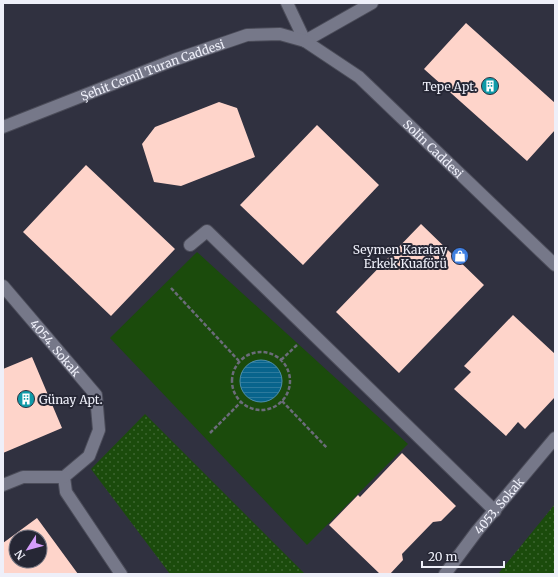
<svg xmlns="http://www.w3.org/2000/svg" width="558" height="577" font-family="Merriweather,serif">
	<style>
		.grass { fill: #1b4b0c }
		.park { fill: url(#park-dots) }
		.water { fill: url(#water-rules); stroke: #4d8ead }
		.building { fill: #fed4ca; fill-rule: evenodd }
		.lines { fill: none; stroke-linecap: round; stroke-linejoin: round }
		.minor-casing { stroke: #4b4c59; stroke-width: 14 }
		.path { stroke: #6b6c7a; stroke-width: 2.5; stroke-dasharray: 4 2; stroke-linecap: butt }
		.minor { stroke: #767889; stroke-width: 12 }
		.labels { text-anchor: middle; dominant-baseline: central; stroke-width: 4; stroke-linejoin: round; paint-order: stroke }
		.street-label { font-size: 12px; fill: #eeeff9; stroke: #262735 }
		.poi-label { font-size: 12px; fill: #eeeff9; stroke: #262735; text-anchor: end }
	</style>
	<defs>
		<pattern id="park-dots" width="8" height="8" patternUnits="userSpaceOnUse"><rect width="8" height="8" fill="#1b4b0c"/><path d="M2 2h.1M6 6h.1" fill="none" stroke="#3c6530" stroke-width="1.8" stroke-linecap="round"/></pattern>
		<pattern id="water-rules" width="6" height="5" patternUnits="userSpaceOnUse"><rect width="6" height="5" fill="#08648c"/><path d="M0 2.5h6" fill="none" stroke="#2c7a9d"/></pattern>
	</defs>
	<rect width="100%" height="100%" fill="#303140"/>
	<path class="grass" d="M197 252 408 444 307 545 110 338Z"/>
	<path class="park" d="M145 414 305 574H170L91 469Z
		M555 504V574H498Z"/>
	<path class="water" d="M240 381a21 21 0 1 1 42 0a21 21 0 1 1-42 0Z"/>
	<path class="building" d="M466 23 555 103V130L527 161 424 69Z
		M219 102 237 108 255 157 181 186 154 182 142 144 155 127Z
		M317 125 379 185 303 265 240 205Z
		M86 165 175 249 111 316 23 232Z
		M421 224 484 285 399 373 336 312Z
		M513 315 555 354V397L525 429 518 422 506 436 454 389 471 372 464 366Z
		M32 357 62 428 3 453V369Z
		M402 453 456 506 441 521 433 522 402 554 403 560 390 574H380L329 525 358 495 360 497Z
		M37 518 78 574H3V543ZM16 537H40V561H16Z"/>
	<g class="lines">
		<g class="minor-casing">
			<g id="minor">
				<path d="M287 3 305 41"/>
				<path d="M305 41 372 3"/>
				<path id="s1" d="M3 127 174 60 247 35 280 34 305 41 359 77 555 265"/>
				<path d="M190 245 207 231 495 511"/>
				<path id="s2" d="M3 286 96 395 99 430 89 456 64 477 66 492 121 574"/>
				<path d="M3 485 23 477H64"/>
				<path id="s3" d="M445 574 477 531 555 438"/>
			</g>
		</g>
		<path class="path" d="M171 288 239 361
			M232 381a29 29 0 1 1 58 0a29 29 0 1 1-58 0Z
			M281 360 297 345
			M282 401 327 448
			M210 433 240 403"/>
		<use href="#minor" class="minor"/>
	</g>
	<defs>
		<g id="building-disc" transform="scale(0.9)"><circle r="9.5" fill="#0f9aa8" stroke="#262735"/><path d="M-4-6H4V6H1V3H-1V6H-4ZM-2.5-4.3h1.7v1.8h-1.7ZM.8-4.3h1.7v1.8H.8ZM-2.5-1h1.7V.8h-1.7ZM.8-1h1.7V.8H.8Z" fill="#fff"/></g>
		<g id="shop-disc" transform="scale(0.9)"><circle r="9.5" fill="#3f7fe0" stroke="#262735"/><path d="M-5-2.5h2.3a2.7 3.5 0 0 1 5.4 0H5L5.5 6h-11ZM-1.5-2.5h3a1.5 2.3 0 0 0-3 0Z" fill="#fff"/></g>
	</defs>
	<g fill-rule="evenodd">
		<use href="#building-disc" x="490" y="86"/>
		<use href="#shop-disc" x="460" y="256"/>
		<use href="#building-disc" x="26" y="399"/>
	</g>
	<g class="labels">
		<g class="street-label">
			<text stroke="none"><textPath href="#s1" startOffset="160">Şehit Cemil Turan Caddesi</textPath></text>
			<text stroke="none"><textPath href="#s1" startOffset="488">Solin Caddesi</textPath></text>
			<text stroke="none"><textPath href="#s2" startOffset="81">4054. Sokak</textPath></text>
			<text stroke="none"><textPath href="#s3" startOffset="87">4053. Sokak</textPath></text>
		</g>
		<g class="poi-label">
			<text x="477" y="86">Tepe Apt.</text>
			<text x="447" y="249">Seymen Karatay<tspan x="447" dy="14">Erkek Kuaförü</tspan></text>
			<text x="39" y="399" text-anchor="start">Günay Apt.</text>
		</g>
	</g>
	<rect width="558" height="577" fill="none" stroke="#eeeff9" stroke-width="8"/>
	<g transform="translate(28 549) rotate(234)"><circle r="19" fill="#262735" stroke="#767783"/>
	<path d="M0-3L7 15L0 10L-7 15Z" fill="#d49cfb"/>
	<text y="-6" font-size="11" font-weight="bold" text-anchor="middle" fill="#eeeff9">N</text>
	</g>
	<path d="M422 561v6h82v-6" fill="none" stroke="#eeeff9" stroke-width="2"/>
	<text x="428" y="561" font-size="12" fill="#eeeff9" stroke="#262735" stroke-width="3" paint-order="stroke">20 m</text>
</svg>
